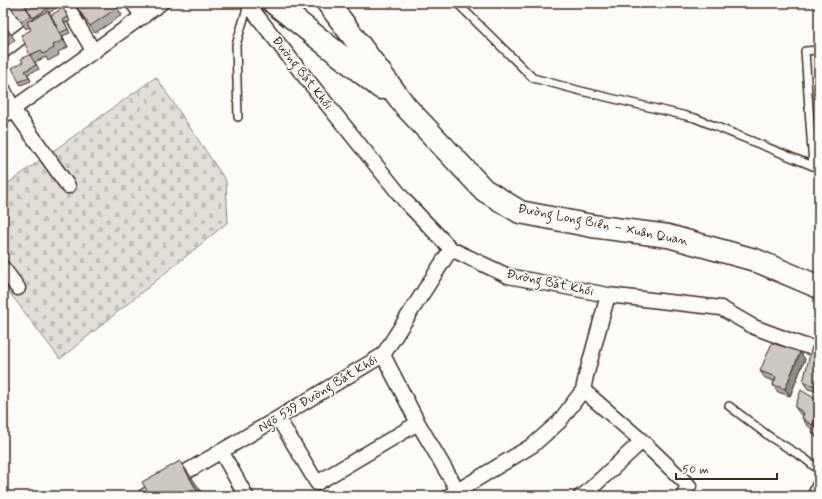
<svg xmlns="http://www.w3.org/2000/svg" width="822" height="499" font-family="Mynerve,sans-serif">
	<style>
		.cemetery { fill: url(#cemetery-stones); stroke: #8e847a }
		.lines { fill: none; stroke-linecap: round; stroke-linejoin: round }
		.service-casing { stroke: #3b2a1e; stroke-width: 10 }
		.minor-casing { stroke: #3b2a1e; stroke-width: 17 }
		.primary-casing { stroke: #3b2a1e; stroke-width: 25 }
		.service { stroke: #fdfcf7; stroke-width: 7 }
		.minor { stroke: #fdfcf7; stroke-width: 14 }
		.primary { stroke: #fdfcf7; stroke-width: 22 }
		.wall { fill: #b0aca7; stroke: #3b2a1e }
		.shaded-wall { fill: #908c88; stroke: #3b2a1e }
		.building { fill: #cdc8c2; stroke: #3b2a1e }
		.labels { text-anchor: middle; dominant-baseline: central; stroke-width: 3; stroke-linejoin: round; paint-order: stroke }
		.street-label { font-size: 13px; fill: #3b2a1e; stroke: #fdfcf7 }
	</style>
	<defs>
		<pattern id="cemetery-stones" width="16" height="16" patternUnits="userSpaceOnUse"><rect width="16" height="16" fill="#e1ded7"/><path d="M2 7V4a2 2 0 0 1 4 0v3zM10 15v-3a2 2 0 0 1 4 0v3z" fill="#c2bfb8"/></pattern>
	</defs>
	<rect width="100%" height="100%" fill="#fdfcf7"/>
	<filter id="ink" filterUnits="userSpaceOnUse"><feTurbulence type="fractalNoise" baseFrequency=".025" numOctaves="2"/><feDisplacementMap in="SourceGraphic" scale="8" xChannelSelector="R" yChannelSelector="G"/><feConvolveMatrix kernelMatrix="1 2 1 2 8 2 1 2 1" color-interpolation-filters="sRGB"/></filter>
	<g filter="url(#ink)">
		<path class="cemetery" d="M156 77 226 181 228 222 60 359 3 284V187Z"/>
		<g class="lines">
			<g class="service-casing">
				<path id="service" d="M457 3 533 78 581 91 695 118 813 166H819
					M238 117 236 45 248 5
					M813 166 805 51 819 50
					M729 406 770 437 804 458 819 470"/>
			</g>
			<g class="minor-casing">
				<path id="minor" d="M133 3 143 17
					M247 3 293 62 405 201 451 249 508 276 608 295 721 308 754 327 802 345 819 349
					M3 51 65 3 94 52
					M3 89 13 109 68 186
					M3 116 161 3
					M3 268 18 288
					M383 355 418 423 461 496
					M583 390 642 441 689 486 683 496
					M278 418 317 483 418 423
					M221 451 246 496
					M145 496 278 418 383 355 451 249
					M449 496 533 445 559 422 583 390 586 376 608 295
					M581 496 585 494 642 441
					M815 496 819 486"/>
			</g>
			<g class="primary-casing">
				<path id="primary" d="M274 3 381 88
					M328 3 406 107 484 190 520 212 592 226 668 236 755 260 819 287"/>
			</g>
			<use href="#service" class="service"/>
			<use href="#minor" class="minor"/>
			<use href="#primary" class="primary"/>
		</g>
		<path class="wall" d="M8 3H63L49 13 51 15 66 12 70 21 65 23 70 33 62 36 68 47 58 52 59 55 48 61 46 57 35 62 39 69 28 74 31 81 21 85 19 82 23 62 30 55 31 30 29 27 26 29Z
			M74 3H114L122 15 95 33Z
			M3 23 15 40 3 49Z
			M3 95 6 101 3 103Z
			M819 347V392L808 389 803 382Z
			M805 359 790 396 778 392 773 385 774 381 765 378 760 371Z
			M819 401V441L812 432 813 430 807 425 802 418 803 416 800 414 795 407Z"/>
		<path class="shaded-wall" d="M48 11 53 18 60 33 68 47 63 40Z
			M800 352 805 359 790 396 785 389Z
			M819 411V428L817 433 812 425Z
			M180 461 199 488 204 496H200Z"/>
		<path class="building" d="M8 3H26L24 4 31 15 21 22Z
			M33 3H49L51 6 33 18 26 8Z
			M74 3H113L117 8 90 26Z
			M63 8 68 17 63 20 68 29 60 33 51 15Z
			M48 11 63 40 53 45 54 48 43 54 41 50 30 55 21 35 31 30 27 22Z
			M3 23 10 33 3 38Z
			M31 54 30 55 36 65 25 71 29 77 19 82 12 68 23 62 21 59Z
			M772 343 800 352 785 389 773 385 776 377 760 371Z
			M812 346 819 347V387L803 382Z
			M801 390 819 401V411L812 425 802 418 804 413 795 407Z
			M819 421V439L812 432Z
			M180 461 200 496H150L142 482Z"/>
	</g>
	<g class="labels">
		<g class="street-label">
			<text transform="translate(302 73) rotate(52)">Đường Bát Khối</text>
			<text transform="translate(603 225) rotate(11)">Đường Long Biên – Xuân Quan</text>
			<text transform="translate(550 283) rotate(12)">Đường Bát Khối</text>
			<text transform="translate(318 394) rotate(-31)">Ngõ 539 Đường Bát Khối</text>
		</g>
	</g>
	<rect width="822" height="499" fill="none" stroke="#fdfcf7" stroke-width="16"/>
	<rect x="8" y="8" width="806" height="483" fill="none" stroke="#3b2a1e" stroke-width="1.5" filter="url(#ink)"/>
	<path d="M676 473v6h101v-6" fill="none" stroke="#3b2a1e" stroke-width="2"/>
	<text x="682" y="473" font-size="12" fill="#3b2a1e" stroke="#fdfcf7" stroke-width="3" paint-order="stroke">50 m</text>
</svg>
